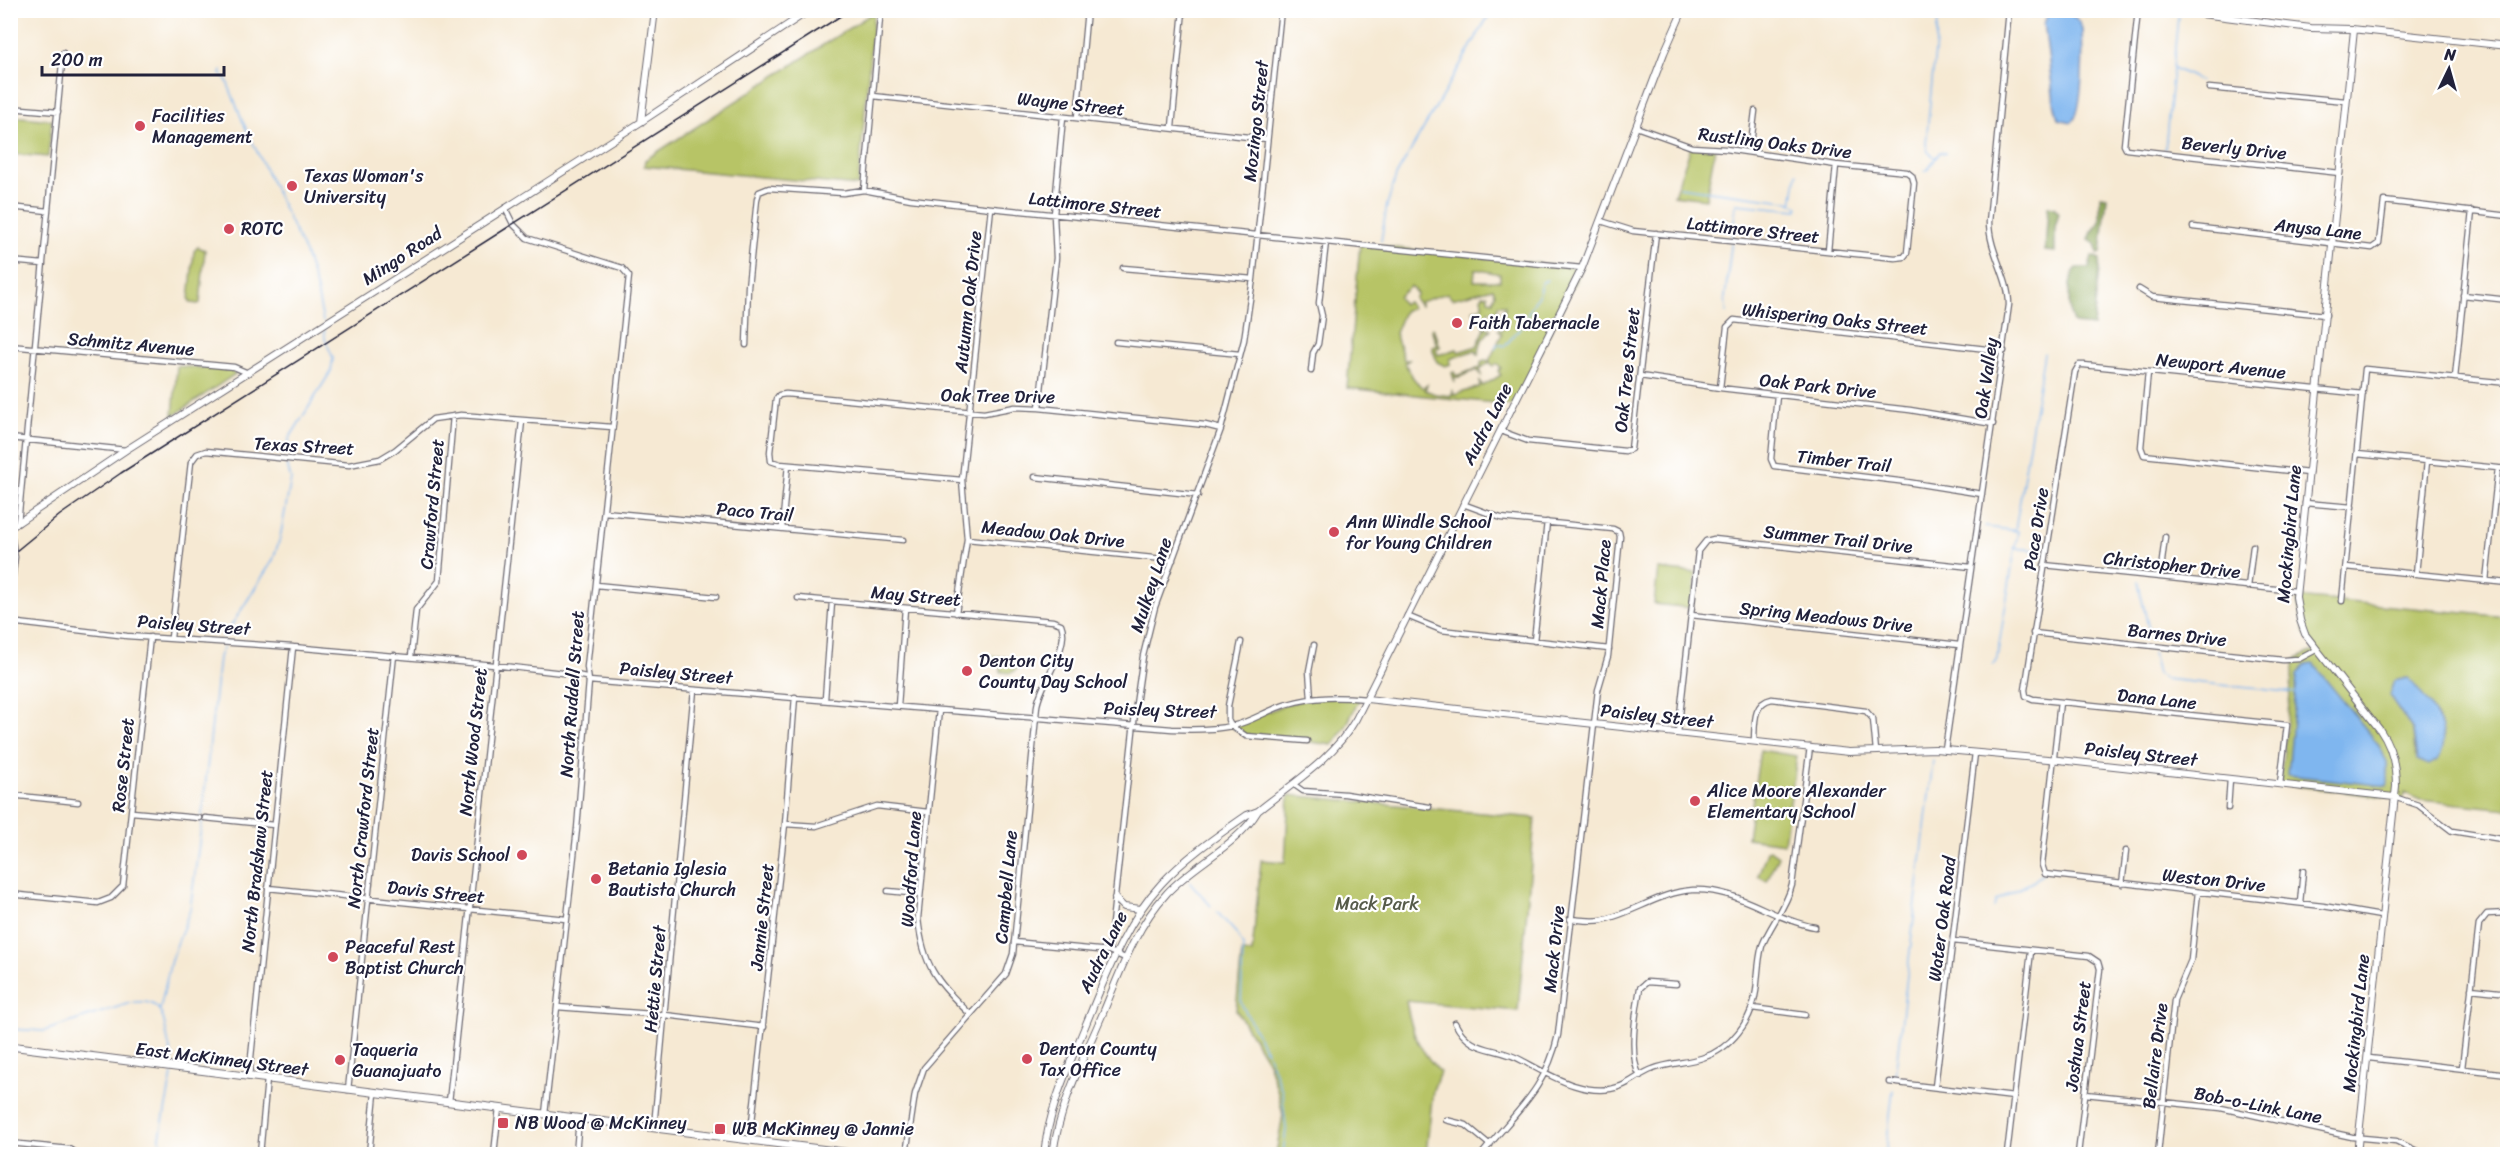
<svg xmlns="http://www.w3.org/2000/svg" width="2518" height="1165" font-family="Sriracha,sans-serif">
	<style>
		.green { fill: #b7c466; stroke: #6c7350; stroke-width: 1.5; fill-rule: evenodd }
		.forest { fill: #91aa5b; stroke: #5a664b; stroke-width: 1.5 }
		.water { fill: #7fb6ef; stroke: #506c95; stroke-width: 1.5 }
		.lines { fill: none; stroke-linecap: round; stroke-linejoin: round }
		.stream { stroke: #7fb6ef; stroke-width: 1.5 }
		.minor-casing { stroke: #6c6870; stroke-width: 7 }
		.tertiary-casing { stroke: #6c6870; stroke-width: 8 }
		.secondary-casing { stroke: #6c6870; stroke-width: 9 }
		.minor { stroke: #fff; stroke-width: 4.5 }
		.tertiary { stroke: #fff; stroke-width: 6 }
		.secondary { stroke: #fff; stroke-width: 7 }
		.rail { stroke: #22223b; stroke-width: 1.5 }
		.poi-dot { fill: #d1495b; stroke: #fff; stroke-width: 2 }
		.labels { text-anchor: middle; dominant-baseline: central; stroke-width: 4.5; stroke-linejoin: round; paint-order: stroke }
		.street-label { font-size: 18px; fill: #22223b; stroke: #fff }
		.poi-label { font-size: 18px; fill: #22223b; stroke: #fff; text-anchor: start }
		.park-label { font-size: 18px; fill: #565b4a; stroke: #fff }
	</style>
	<rect width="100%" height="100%" fill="#fff"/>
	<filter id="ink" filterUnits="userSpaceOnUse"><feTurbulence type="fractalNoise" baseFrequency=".0167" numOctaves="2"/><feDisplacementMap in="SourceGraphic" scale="12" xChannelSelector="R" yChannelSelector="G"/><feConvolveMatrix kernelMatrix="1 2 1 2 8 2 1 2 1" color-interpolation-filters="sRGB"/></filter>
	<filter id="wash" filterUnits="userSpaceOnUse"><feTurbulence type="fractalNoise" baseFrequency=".008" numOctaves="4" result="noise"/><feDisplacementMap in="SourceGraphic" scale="24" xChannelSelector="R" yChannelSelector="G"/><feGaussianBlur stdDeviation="1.35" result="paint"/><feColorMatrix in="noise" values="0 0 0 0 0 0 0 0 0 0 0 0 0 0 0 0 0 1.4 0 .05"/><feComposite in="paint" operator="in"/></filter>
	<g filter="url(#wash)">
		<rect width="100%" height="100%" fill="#f6e9d3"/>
		<path class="green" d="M874 12 858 186 644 166 645 160Z
			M11 116 52 120 48 157 11 154Z
			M1691 147 1715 148 1706 199 1674 195Z
			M1360 244 1582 268 1514 405 1347 388ZM1475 269 1500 274V281H1474ZM1411 286 1417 294 1414 298 1420 306V302L1447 293 1452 299 1493 288 1495 293 1493 301 1488 300V295H1483L1481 298 1483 306 1473 310 1474 313 1478 311 1485 329 1477 346 1458 352 1457 349 1438 355 1436 349 1440 347 1433 328 1431 329 1437 345 1432 347 1437 362 1445 366 1451 364 1450 359 1475 350 1478 355 1482 340 1491 329 1486 327 1488 311H1497L1498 305H1505V310L1500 311 1505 313 1503 329 1498 330 1502 334 1489 361 1485 360 1481 362V367L1456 376 1454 372 1452 373 1455 383 1454 379 1477 370 1481 375 1480 369 1490 362 1493 366 1496 364 1501 368 1498 371 1501 375 1483 386 1480 382V387L1454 395 1452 391 1451 396 1435 394 1425 390 1427 385 1423 388C1414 381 1409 373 1405 363L1409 360H1404L1395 333 1404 311 1412 308 1408 302 1403 304 1398 297Z
			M198 247 205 250 200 303 198 304 191 303 189 300 194 251Z
			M177 366 232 370 235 374 173 416Z
			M1658 569 1696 573 1692 608 1654 604Z
			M2296 597 2507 617V809L2420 800 2405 793 2402 799 2280 784 2294 660 2316 650 2305 634ZM2407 678 2438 717 2444 736 2415 756 2413 730 2389 695 2397 679Z
			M991 656 1015 658 1017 669 1011 673 1001 672V666L992 665 990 662Z
			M1311 698H1360L1345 728 1332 745 1273 737 1246 736 1231 726 1287 704Z
			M1760 750 1797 756 1784 843 1747 838Z
			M1289 795 1535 818 1518 1011 1406 1001C1412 1034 1417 1047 1440 1072L1433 1090 1426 1154H1276L1283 1115 1278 1092 1268 1062 1236 1010 1242 952 1252 953 1261 860 1285 862Z
			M1770 850 1778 856 1767 881 1758 876 1767 851Z"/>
		<path class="forest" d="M2100 196 2107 197 2101 253H2098L2095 244 2089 240 2092 232 2100 222Z
			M2048 206 2054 207 2059 213 2055 227V252L2045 251Z
			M2092 256 2100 259 2093 326 2074 324C2067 313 2067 276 2077 268H2089Z"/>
		<path class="water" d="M2051 13C2065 11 2078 14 2082 29 2083 46 2084 111 2072 122L2058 119 2054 102 2044 23 2047 16Z
			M2313 664 2379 745 2387 763V786L2288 775 2297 675 2305 665Z
			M2407 678C2413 682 2418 689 2423 696 2438 715 2452 736 2438 760L2429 765 2417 760 2413 730 2389 695 2394 681Z"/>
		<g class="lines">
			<path class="stream" d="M2174 68 2200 81
				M222 71 221 74 226 79 243 122 305 253 316 287 323 321
				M2165 149 2178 17
				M1936 158 1928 152 1926 143 1939 10
				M1924 171 1928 169 1940 152 1946 153
				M1679 187 1786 201 1798 206V210L1736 204 1725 298 1726 309
				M1792 204 1797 173
				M1381 241 1387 205 1396 176 1492 10
				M1726 311V312
				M1495 349 1497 344 1505 346 1520 328 1541 290V283L1547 280
				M288 454 289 439 331 371 333 358 325 339 324 325
				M1985 527 2018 531 1996 663 1993 665
				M2015 531 2044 353
				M2014 548 2045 551
				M2134 565 2135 568
				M2138 582 2151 639
				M224 637 273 560 280 538 291 479 287 465
				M2153 652 2158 674 2165 679 2297 693
				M202 816 219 657 223 648
				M1189 881 1211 906
				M1994 907 1996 901 2034 881 2043 873
				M1217 912 1236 933 1243 946 1241 1003 1269 1057 1282 1091 1286 1129 1283 1154
				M160 1009 171 960 190 910 202 821
				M10 1029 44 1031 130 1003C163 996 163 1017 168 1041 169 1047 172 1054 173 1060
				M1895 1075 1933 761
				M1886 1150 1893 1090
				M162 1154 160 1137 172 1075"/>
		</g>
	</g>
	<g filter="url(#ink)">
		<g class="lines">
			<g class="minor-casing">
				<path id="minor" d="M2138 10 2124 145 2126 149 2340 173
					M2209 88 2346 101
					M873 96 1267 139
					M10 108 58 112
					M1077 118 1087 10
					M1172 127 1183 10
					M1750 152 1755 111
					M864 190 880 18 879 10
					M10 207 48 211
					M505 208 513 224 527 238 622 268 629 276 587 667 589 681 577 829 545 1114
					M1601 221 1633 231 1895 258 1904 257 1907 253 1914 183 1912 176 1907 172 1836 165 1726 149 1692 147 1636 127
					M2193 227 2372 248 2379 243 2384 201 2508 216
					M1828 251 1836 165
					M10 261 43 264
					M1123 268 1253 279
					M2139 289 2152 297 2326 315
					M2463 295 2508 300
					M1116 342 1240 354
					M746 345 748 287 757 199 759 192 769 188 843 193 864 190 911 199 991 208 1582 268
					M10 346 234 367 248 373
					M1311 371 1313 353 1318 344 1322 316 1319 303 1326 242
					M2148 372 2141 447 2144 455 2309 473
					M1640 376 1720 388 1910 410 1993 424
					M2455 378 2472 211
					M1720 388 1727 327 1734 320 2004 351
					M1777 395 1771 459 1774 466 1907 482 1982 494
					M1039 408 1056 258 1054 215 1063 117
					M1501 431 1528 441 1625 451 1631 449 1656 233
					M10 438 126 450
					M2357 454 2508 469
					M1035 477 1198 495
					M962 480 780 464 771 461 770 452 776 399 779 395 786 394 984 413 1015 407 1039 408 1205 425 1221 429
					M2305 503 2352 507
					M1463 504 1501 518 1613 529 1619 532 1620 537 1608 656 1598 690 1558 1035C1546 1090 1515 1112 1482 1154
					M604 512 903 540
					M18 523 63 53
					M10 528 15 557 10 598
					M782 528 788 465
					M967 539 1173 560
					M2044 565 2296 591
					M2346 567 2508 583
					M2416 574 2427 461
					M2160 577 2165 537
					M2486 581 2498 468
					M596 585 716 597
					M2248 587 2253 546
					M798 598 1053 621 1061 624C1071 647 1041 681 1037 706L1013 954 1006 974 924 1068 915 1094 906 1154
					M2342 601 2365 369 2508 383
					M956 613 967 539 962 480 991 208
					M1691 615 1959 645
					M1407 616 1441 630 1609 649
					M10 622 127 636 293 647 494 665 571 674 586 677 589 681 1172 729C1192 730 1212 730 1232 726 1252 722 1269 709 1288 704 1314 696 1340 697 1367 699
					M2033 633 2283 660 2299 659 2316 650
					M171 638 191 462 197 454 206 451 349 465 380 459 395 450 433 419 461 415 612 427
					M1534 641 1547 522
					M1241 642 1228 706V720L1231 726 1246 736 1307 741
					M411 657 416 610 439 581 453 416
					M1311 698 1309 671 1314 645
					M825 699 832 602
					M2060 702 2042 865 2045 874 2323 906 2381 916
					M898 706 905 608
					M939 710 918 918C923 966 936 981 970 1014
					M1678 733 1698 551 1706 541 1714 539 1971 567
					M1754 741C1755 725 1752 703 1772 699L1866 711 1873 719 1876 751
					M1945 750 2009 305C2009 276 1989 252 1989 222L2009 10
					M1293 784 1303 791 1345 794 1429 807
					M2280 784 2287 725 2033 699 2026 696 2025 690 2075 372 2079 365H2084L2363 394
					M10 795 78 802
					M2394 797 2418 805 2452 831 2508 840
					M2228 808 2230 779
					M132 812 199 818
					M205 818 274 825
					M785 824 816 826 877 806 928 812
					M2122 884 2126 851
					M268 888 566 919
					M888 891 920 894
					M10 894 98 903 111 898 123 886 150 637
					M2300 903 2303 871
					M1570 919C1580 920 1592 922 1602 920 1634 913 1660 892 1693 890 1738 888 1771 919 1815 927
					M1953 941 2089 956 2098 962 2100 969 2078 1154
					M1014 942 1109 951 1125 958
					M1109 951 1136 704 1143 656 1155 607 1221 429 1244 340 1253 279 1281 10
					M2471 989 2508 993
					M557 1007 665 1015 764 1027
					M1752 1008 1805 1015
					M1455 1023C1471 1055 1496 1045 1523 1061 1551 1076 1588 1099 1621 1086 1632 1082 1641 1073 1653 1069 1668 1063 1686 1063 1702 1058 1731 1049 1752 1021 1756 991 1758 977 1758 960 1762 946 1770 925 1786 908 1792 885L1810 747
					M2369 1058 2508 1074
					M2462 1068 2479 924 2487 914 2508 913
					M1640 1076C1628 1056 1636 1011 1640 988L1647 982 1676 984
					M249 1077 293 647
					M1889 1082 2014 1097
					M1935 1087 1975 753
					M348 1090 394 655
					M2085 1094 2221 1108 2352 1137 2396 1141 2423 1154
					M449 1102 522 421
					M1446 1120 1466 1125 1490 1145
					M654 1127 694 690
					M750 1140 785 824 795 697
					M10 1143 69 1149 77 1154
					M260 1154 267 1079
					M369 1154 375 1093
					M494 1154 499 1108
					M576 1154 579 1119
					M2007 1154 2031 951
					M2158 1154 2174 1000 2191 960 2198 892"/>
			</g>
			<g class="tertiary-casing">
				<path id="tertiary" d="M2170 10 2311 28 2352 29 2508 46
					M2354 30 2296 597 2300 620 2305 634 2380 730C2392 747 2396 765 2396 786 2382 909 2371 1032 2357 1154
					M641 122 655 10
					M10 528 126 450 641 122 810 10
					M1367 699 1849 752 1935 749 2059 760 2394 797
					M1115 898 1124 907 1141 909
					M1044 1154C1049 1108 1068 1068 1086 1024 1106 976 1125 923 1161 884 1186 857 1217 836 1247 815L1258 811C1294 782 1333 759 1356 719L1582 268 1664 53 1683 10
					M1053 1154C1060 1103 1083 1060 1103 1013 1121 970 1135 928 1167 893 1195 863 1237 846 1258 811"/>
			</g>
			<g class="secondary-casing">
				<path id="secondary" d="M10 1046 859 1154"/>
			</g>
			<use href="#minor" class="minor"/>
			<use href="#tertiary" class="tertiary"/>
			<use href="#secondary" class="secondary"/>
			<path class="rail" d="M10 556 60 515 121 473 850 10"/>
		</g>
	</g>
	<g class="poi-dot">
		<circle cx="140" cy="126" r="6"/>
		<circle cx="292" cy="186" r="6"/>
		<circle cx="229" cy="229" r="6"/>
		<circle cx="1457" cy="323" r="6"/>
		<circle cx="1334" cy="532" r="6"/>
		<circle cx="967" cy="671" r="6"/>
		<circle cx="1695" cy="801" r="6"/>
		<circle cx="522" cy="855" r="6"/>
		<circle cx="596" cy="879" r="6"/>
		<circle cx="333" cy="957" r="6"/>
		<circle cx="1027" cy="1059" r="6"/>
		<circle cx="340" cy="1060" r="6"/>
		<rect x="497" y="1117" width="12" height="12" rx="3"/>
		<rect x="714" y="1123" width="12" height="12" rx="3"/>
	</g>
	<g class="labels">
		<g class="street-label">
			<text transform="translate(1071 104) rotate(6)">Wayne Street</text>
			<text transform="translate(1256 121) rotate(-84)">Mozingo Street</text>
			<text transform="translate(1775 143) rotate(7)">Rustling Oaks Drive</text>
			<text transform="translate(2234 148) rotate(6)">Beverly Drive</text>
			<text transform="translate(1095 205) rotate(6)">Lattimore Street</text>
			<text transform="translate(2318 229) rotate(6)">Anysa Lane</text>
			<text transform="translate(1753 230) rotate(6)">Lattimore Street</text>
			<text transform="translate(402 256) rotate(-33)">Mingo Road</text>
			<text transform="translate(968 302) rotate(-84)">Autumn Oak Drive</text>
			<text transform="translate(1835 319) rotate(6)">Whispering Oaks Street</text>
			<text transform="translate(131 344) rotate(5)">Schmitz Avenue</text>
			<text transform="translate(2221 366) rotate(6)">Newport Avenue</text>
			<text transform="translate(1627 370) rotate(-84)">Oak Tree Street</text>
			<text transform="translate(1986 378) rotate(-82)">Oak Valley</text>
			<text transform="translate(1818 386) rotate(6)">Oak Park Drive</text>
			<text transform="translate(998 396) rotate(1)">Oak Tree Drive</text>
			<text transform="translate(1487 424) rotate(-63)">Audra Lane</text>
			<text transform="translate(304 446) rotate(3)">Texas Street</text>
			<text transform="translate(1844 461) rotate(6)">Timber Trail</text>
			<text transform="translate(432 504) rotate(-85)">Crawford Street</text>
			<text transform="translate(755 512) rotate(5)">Paco Trail</text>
			<text transform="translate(2036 529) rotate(-81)">Pace Drive</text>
			<text transform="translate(1053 534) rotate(6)">Meadow Oak Drive</text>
			<text transform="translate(2289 534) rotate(-85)">Mockingbird Lane</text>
			<text transform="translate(1838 539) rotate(6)">Summer Trail Drive</text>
			<text transform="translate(2172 565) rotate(6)">Christopher Drive</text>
			<text transform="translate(1601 584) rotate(-85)">Mack Place</text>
			<text transform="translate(1151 585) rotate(-72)">Mulkey Lane</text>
			<text transform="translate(916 596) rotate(5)">May Street</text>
			<text transform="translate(1826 617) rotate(6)">Spring Meadows Drive</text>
			<text transform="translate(194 625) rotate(4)">Paisley Street</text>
			<text transform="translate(2177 635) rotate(6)">Barnes Drive</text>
			<text transform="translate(676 673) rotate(5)">Paisley Street</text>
			<text transform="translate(572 694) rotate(-86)">North Ruddell Street</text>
			<text transform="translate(2157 699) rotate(6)">Dana Lane</text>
			<text transform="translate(1160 710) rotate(2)">Paisley Street</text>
			<text transform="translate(1657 716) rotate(6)">Paisley Street</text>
			<text transform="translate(473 742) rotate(-84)">North Wood Street</text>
			<text transform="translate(2141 754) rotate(6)">Paisley Street</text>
			<text transform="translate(123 765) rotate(-84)">Rose Street</text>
			<text transform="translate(363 818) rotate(-84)">North Crawford Street</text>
			<text transform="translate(257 861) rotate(-84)">North Bradshaw Street</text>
			<text transform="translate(911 869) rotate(-86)">Woodford Lane</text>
			<text transform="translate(2214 880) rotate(6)">Weston Drive</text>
			<text transform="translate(1006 887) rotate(-85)">Campbell Lane</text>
			<text transform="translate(436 892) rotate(6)">Davis Street</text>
			<text transform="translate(762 917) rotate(-84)">Jannie Street</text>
			<text transform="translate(1942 919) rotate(-83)">Water Oak Road</text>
			<text transform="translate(1554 949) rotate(-84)">Mack Drive</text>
			<text transform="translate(1103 952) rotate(-64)">Audra Lane</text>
			<text transform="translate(655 979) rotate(-85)">Hettie Street</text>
			<text transform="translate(2356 1023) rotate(-84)">Mockingbird Lane</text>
			<text transform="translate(2078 1036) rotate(-83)">Joshua Street</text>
			<text transform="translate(2155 1056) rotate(-83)">Bellaire Drive</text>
			<text transform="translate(222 1059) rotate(7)">East McKinney Street</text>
			<text transform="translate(2258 1105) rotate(11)">Bob-o-Link Lane</text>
		</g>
		<g class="poi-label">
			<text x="152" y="116">Facilities<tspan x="152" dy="21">Management</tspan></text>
			<text x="304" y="176">Texas Woman's<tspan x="304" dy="21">University</tspan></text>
			<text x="241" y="229">ROTC</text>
			<text x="1469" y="323">Faith Tabernacle</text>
			<text x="1346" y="522">Ann Windle School<tspan x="1346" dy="21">for Young Children</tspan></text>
			<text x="979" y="661">Denton City<tspan x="979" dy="21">County Day School</tspan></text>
			<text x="1707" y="791">Alice Moore Alexander<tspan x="1707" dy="21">Elementary School</tspan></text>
			<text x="510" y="855" text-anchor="end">Davis School</text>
			<text x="608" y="869">Betania Iglesia<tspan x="608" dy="21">Bautista Church</tspan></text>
			<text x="345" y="947">Peaceful Rest<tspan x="345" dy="21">Baptist Church</tspan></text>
			<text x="1039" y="1049">Denton County<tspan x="1039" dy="21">Tax Office</tspan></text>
			<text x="352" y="1050">Taqueria<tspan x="352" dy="21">Guanajuato</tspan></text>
			<text x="515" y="1123">NB Wood @ McKinney</text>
			<text x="732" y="1129">WB McKinney @ Jannie</text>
		</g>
		<g class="park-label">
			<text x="1377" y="904">Mack Park</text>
		</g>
	</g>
	<rect width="2518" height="1165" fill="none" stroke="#fff" stroke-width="36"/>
	<g transform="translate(2449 69) rotate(5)" stroke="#ffffff" stroke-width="4.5" paint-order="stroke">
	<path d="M0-4.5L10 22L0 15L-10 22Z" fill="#22223b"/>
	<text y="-9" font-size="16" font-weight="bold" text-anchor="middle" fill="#22223b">N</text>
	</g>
	<path d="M42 66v9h182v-9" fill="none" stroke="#22223b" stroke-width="3"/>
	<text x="51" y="66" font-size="18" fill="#22223b" stroke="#ffffff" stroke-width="4.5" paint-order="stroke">200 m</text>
</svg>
